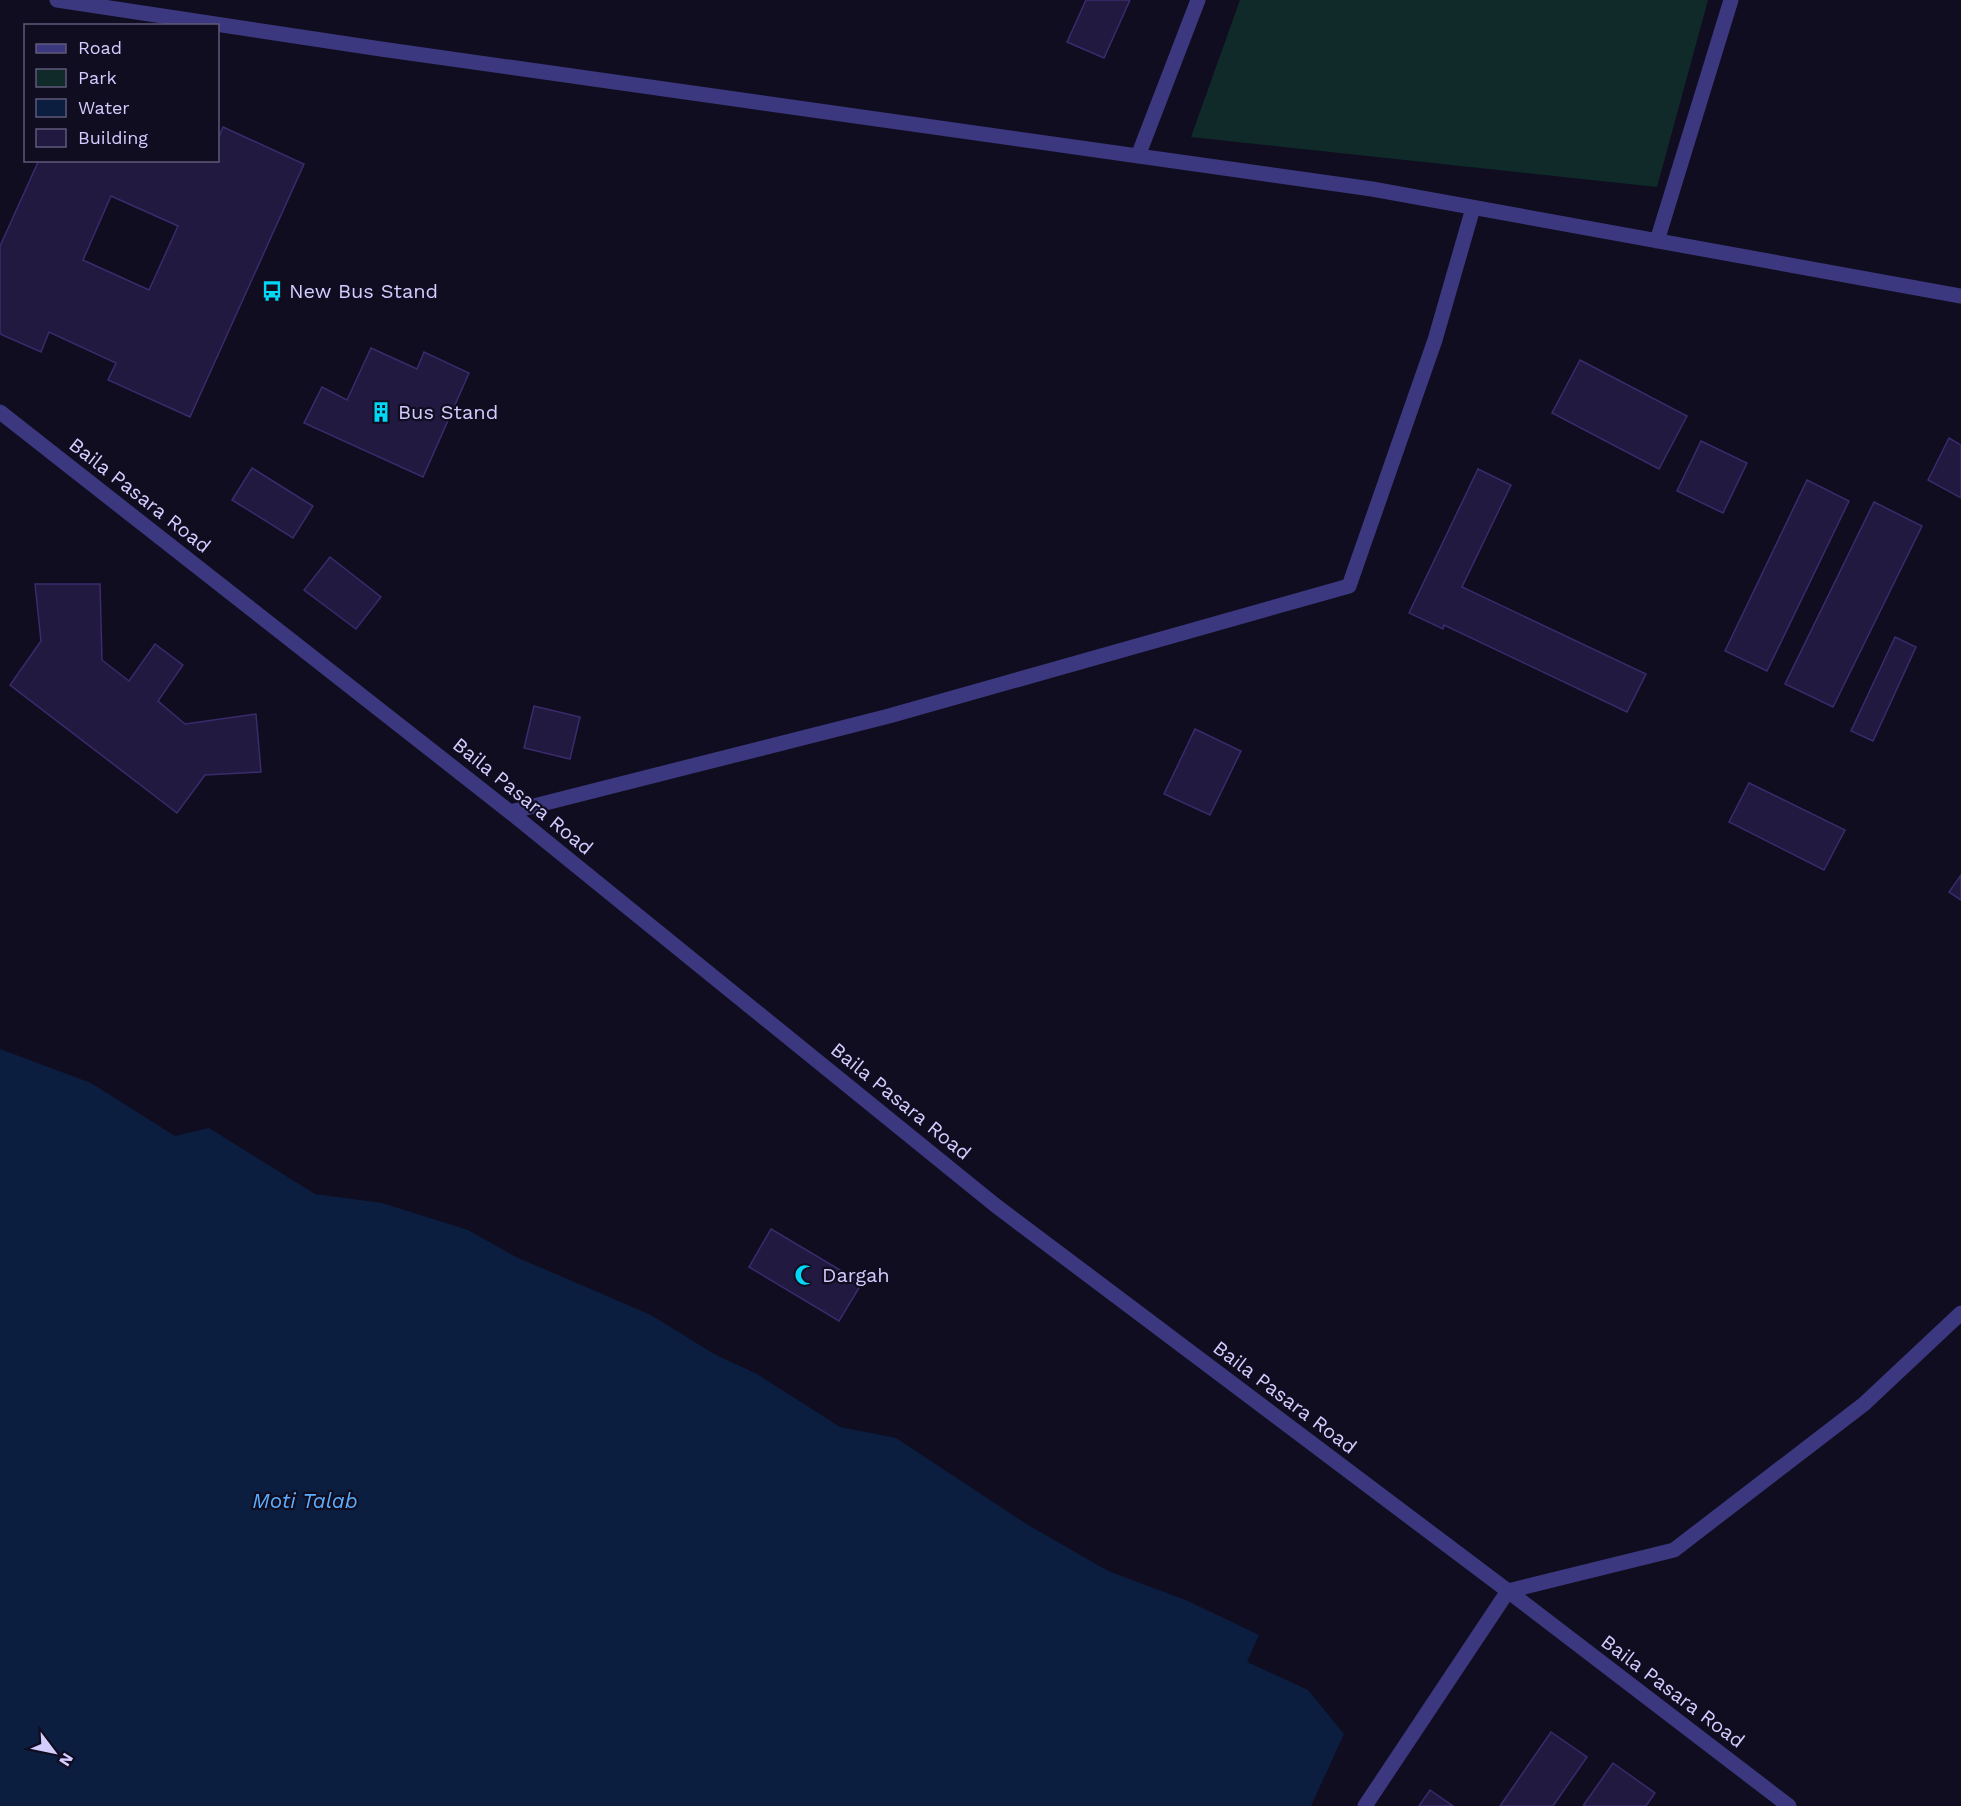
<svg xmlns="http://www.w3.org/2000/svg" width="1961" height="1806" font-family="'Work Sans',sans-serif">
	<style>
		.green { fill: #102a29 }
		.water { fill: #0b1e40 }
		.building { fill: #221941; stroke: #3a2b6c; stroke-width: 1.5; fill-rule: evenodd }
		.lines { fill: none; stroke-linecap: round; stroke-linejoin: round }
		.minor { stroke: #3c387f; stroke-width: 15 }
		.labels { text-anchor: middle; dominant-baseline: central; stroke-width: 4.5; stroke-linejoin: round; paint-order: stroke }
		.poi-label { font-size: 20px; fill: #d3ccff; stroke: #100d20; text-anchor: start }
		.street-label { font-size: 20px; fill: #d3ccff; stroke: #100d20 }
		.water-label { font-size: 21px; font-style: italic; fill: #5baefe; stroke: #100d20 }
	</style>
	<rect width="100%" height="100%" fill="#100d20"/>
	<path class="green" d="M1240 0H1708L1657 187 1191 137Z"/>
	<path class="water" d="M0 1049 91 1083 175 1136 209 1128 315 1194 382 1203 468 1230 516 1257 651 1315 714 1354 757 1374 840 1427 896 1438 1028 1525 1108 1571 1188 1601 1259 1635 1247 1662 1308 1690 1344 1734 1311 1806H0Z"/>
	<path class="building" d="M1086 0H1130L1104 58 1067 42Z
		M223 127 304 164 190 417 108 380 116 363 49 332 41 352 0 334V246L39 160H218V139ZM111 196 178 226 149 290 83 260Z
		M371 348 417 369 424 352 469 373 423 477 304 423 322 387 347 400Z
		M1580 360 1687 416 1659 469 1552 413Z
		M1949 438 1961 445V498L1928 480Z
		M1701 441 1747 463 1723 513 1677 491Z
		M252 468 313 506 293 538 232 500Z
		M1478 469 1511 485 1462 587 1646 674 1627 712 1444 625 1443 629 1409 613Z
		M1807 480 1849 501 1767 671 1725 651Z
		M1874 502 1922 526 1833 707 1785 684Z
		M330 557 381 597 356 629 304 590Z
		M35 584H100L102 660 129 681 155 644 183 665 158 701 185 724 256 714 261 772 205 775 177 813 10 685 41 641Z
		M1895 637 1916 647 1873 741 1851 731Z
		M534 706 580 717 570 759 524 748Z
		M1195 729 1241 751 1210 815 1164 794Z
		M1749 783 1845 830 1824 870 1729 822Z
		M1961 875V900L1949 892Z
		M771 1229 862 1283 839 1321 749 1267Z
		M1551 1732 1587 1757 1553 1806H1500Z
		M1613 1763 1655 1793 1646 1806H1583Z
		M1430 1790 1453 1806H1419Z"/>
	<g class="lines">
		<path class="minor" d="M57 0 381 49 1372 189 1961 296
			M1138 156 1198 0
			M1657 241 1731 0
			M0 412 510 812 995 1205 1508 1591 1789 1806
			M510 812 889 716 1349 586 1435 340 1473 208
			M1365 1806 1508 1591 1674 1550 1864 1404 1961 1313"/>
	</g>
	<defs>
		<g id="bus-bare" transform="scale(1.62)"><path d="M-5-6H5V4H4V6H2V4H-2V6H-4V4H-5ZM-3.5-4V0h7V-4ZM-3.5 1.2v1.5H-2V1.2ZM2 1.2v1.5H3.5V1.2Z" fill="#02d7f5" stroke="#100d20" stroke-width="2.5" paint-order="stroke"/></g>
		<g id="building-bare" transform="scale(1.62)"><path d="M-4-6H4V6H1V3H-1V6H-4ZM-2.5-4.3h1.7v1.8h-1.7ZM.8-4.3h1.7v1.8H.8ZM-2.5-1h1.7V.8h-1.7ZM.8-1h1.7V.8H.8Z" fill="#02d7f5" stroke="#100d20" stroke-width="2.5" paint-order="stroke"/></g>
		<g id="mosque-bare" transform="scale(1.62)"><path d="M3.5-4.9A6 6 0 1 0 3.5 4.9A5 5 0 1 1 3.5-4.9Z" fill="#02d7f5" stroke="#100d20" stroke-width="2.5" paint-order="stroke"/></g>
	</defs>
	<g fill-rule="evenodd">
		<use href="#bus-bare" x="272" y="291"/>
		<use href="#building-bare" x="381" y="412"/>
		<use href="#mosque-bare" x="805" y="1275"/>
	</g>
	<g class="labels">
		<g class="poi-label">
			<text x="289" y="291">New Bus Stand</text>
			<text x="398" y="412">Bus Stand</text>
			<text x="822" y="1275">Dargah</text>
		</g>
		<g class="street-label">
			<text transform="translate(140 495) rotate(38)">Baila Pasara Road</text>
			<text transform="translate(523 796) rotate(39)">Baila Pasara Road</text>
			<text transform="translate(901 1101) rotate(39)">Baila Pasara Road</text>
			<text transform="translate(1285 1397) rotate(37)">Baila Pasara Road</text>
			<text transform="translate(1673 1691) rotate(37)">Baila Pasara Road</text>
		</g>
		<g class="water-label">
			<text x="305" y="1500">Moti Talab</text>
		</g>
	</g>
	<rect x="24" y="24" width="195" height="138" fill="#100d20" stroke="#5e5979" stroke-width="1.5"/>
	<rect x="36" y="44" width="30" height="9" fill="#3c387f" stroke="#5e5979" stroke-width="1.5"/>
	<text x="78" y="54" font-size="18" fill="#d3ccff">Road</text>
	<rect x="36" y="69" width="30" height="18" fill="#102a29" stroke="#5e5979" stroke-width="1.5"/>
	<text x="78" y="84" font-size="18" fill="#d3ccff">Park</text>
	<rect x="36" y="99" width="30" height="18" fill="#0b1e40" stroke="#5e5979" stroke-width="1.5"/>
	<text x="78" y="114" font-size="18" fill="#d3ccff">Water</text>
	<rect x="36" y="129" width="30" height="18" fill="#221941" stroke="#5e5979" stroke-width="1.5"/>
	<text x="78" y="144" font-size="18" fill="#d3ccff">Building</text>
	<g transform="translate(54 1752) rotate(122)" stroke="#100d20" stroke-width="4.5" paint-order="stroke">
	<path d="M0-4.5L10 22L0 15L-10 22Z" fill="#d3ccff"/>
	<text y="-9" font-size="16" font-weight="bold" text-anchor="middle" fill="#d3ccff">N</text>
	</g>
</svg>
